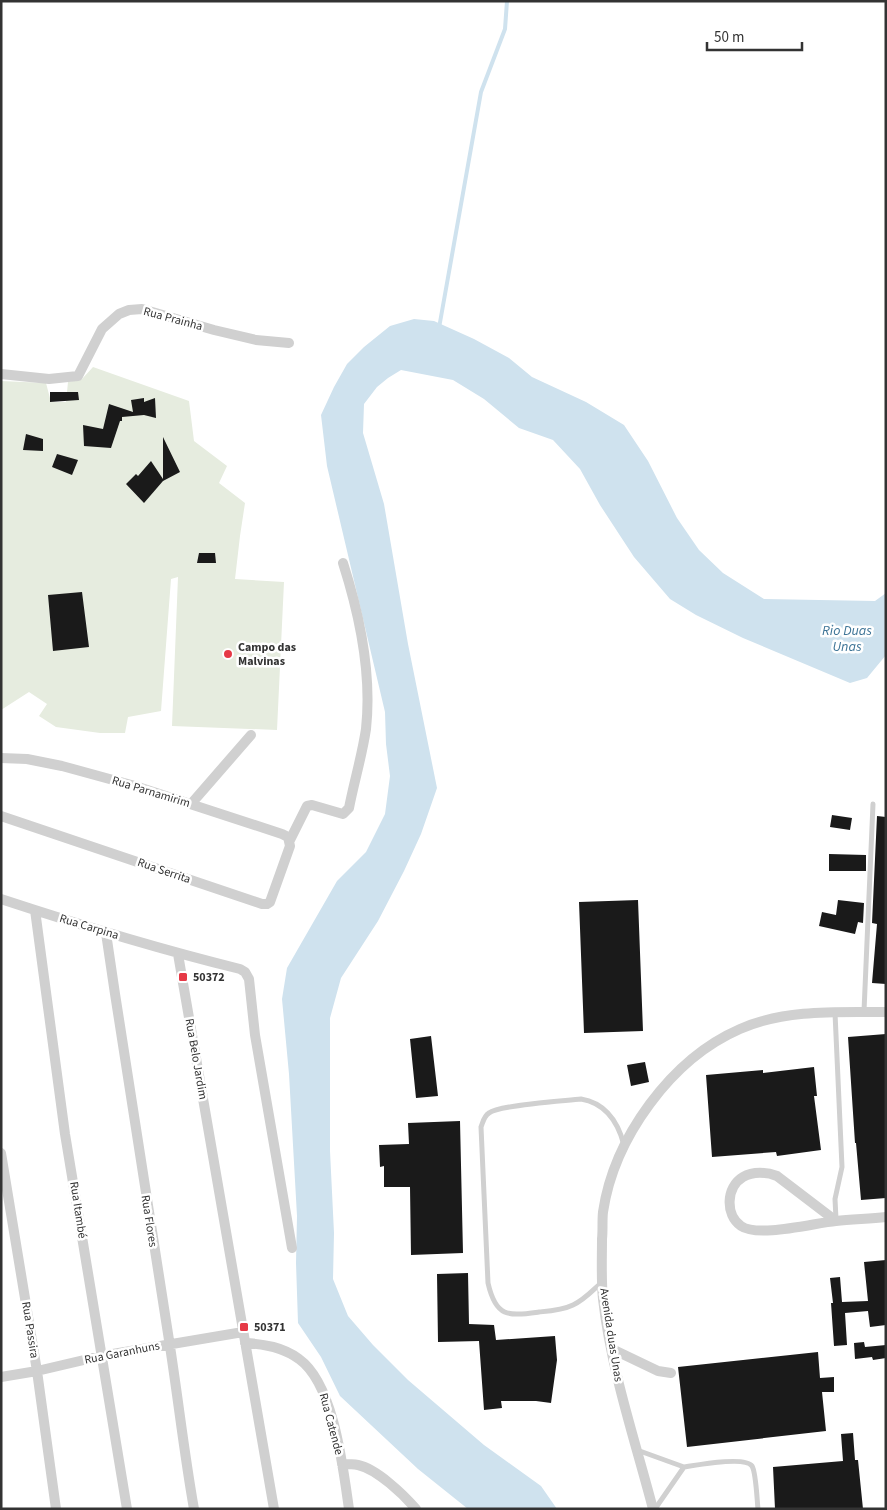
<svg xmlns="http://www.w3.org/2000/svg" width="887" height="1510" font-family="'Source Sans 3',sans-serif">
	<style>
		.green { fill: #e6ecdf }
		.water { fill: #cfe2ee }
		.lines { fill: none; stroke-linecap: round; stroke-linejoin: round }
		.stream { stroke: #cfe2ee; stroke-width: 4 }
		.building { fill: #1a1a1a }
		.lane { stroke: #d0d0d0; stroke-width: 5 }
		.street { stroke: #d0d0d0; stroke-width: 10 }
		.poi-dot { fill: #e63946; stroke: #fff; stroke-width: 2 }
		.labels { text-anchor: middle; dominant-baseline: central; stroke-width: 5; stroke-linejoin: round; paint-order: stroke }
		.street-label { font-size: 12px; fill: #333; stroke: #fff }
		.poi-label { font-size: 12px; font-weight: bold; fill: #333; stroke: #fff; text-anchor: start }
		.water-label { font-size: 14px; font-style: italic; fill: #3f7597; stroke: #fff }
	</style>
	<rect width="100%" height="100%" fill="#fff"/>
	<path class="green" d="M93 367 189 401 194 441 227 466 219 483 245 503 240 536 235 579 284 582 277 730 172 726 178 577 171 579 161 711 128 717 125 733H100L56 727 39 716 47 704 29 692 1 710V381L46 383 51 402H66L68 382 82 379Z"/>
	<path class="water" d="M414 319 434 321 474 339 509 358 532 377 586 402 624 425 648 461 677 518 699 550 723 573 764 599 875 601 886 593V655L867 678 850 683 743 638 696 615 670 599 634 557 600 505 580 469 553 440 519 428 484 399 453 380 401 370 388 378 377 387 364 404 363 433 384 504 408 644 437 788 421 834 404 871 378 921 341 978 330 1018V1151L334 1233 333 1279 348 1316 373 1345 408 1380 484 1445 541 1486 557 1509H468L418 1469 340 1396 321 1357 298 1323 296 1263 297 1216 289 1074 282 999 287 968 337 881 366 852 385 814 390 776 386 744 385 712 327 466 321 415 334 387 347 364 364 347 390 326Z"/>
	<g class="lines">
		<path class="stream" d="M439 328 481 92 505 29 507 1"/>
	</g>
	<path class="building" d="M50 392H78L79 400 50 402Z
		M144 398V402L155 398 156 418 144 415 122 417V421H120L111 448 84 446 83 425 103 429 109 404 133 412 131 400Z
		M26 434 43 439V451L23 450Z
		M163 437 180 472 163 481 144 503 126 484 136 474 138 476 151 461 163 479Z
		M57 454 78 460 72 475 52 467Z
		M199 553H215L216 563H197Z
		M82 592 89 647 53 651 48 595Z
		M832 815 852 818 850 830 830 827Z
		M877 816 886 817V984L872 983 877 924 872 923Z
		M829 854 866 855V871H829Z
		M638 900 643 1031 584 1033 579 902Z
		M838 900 864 903 863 923 858 922 855 934 819 926 822 912 836 915Z
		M886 1034V1198L861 1200 856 1143H855L848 1037Z
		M431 1036 438 1096 416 1098 410 1039Z
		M645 1062 649 1082 631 1086 627 1065Z
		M814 1067 817 1096H814L821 1150 777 1156 776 1152 712 1157 706 1075 763 1070V1073Z
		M460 1121 463 1253 411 1255 410 1187H384V1166L380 1167 379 1145 409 1144 408 1123Z
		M886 1260V1325L870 1327 868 1311 845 1313 847 1345 834 1346 831 1303H833L830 1278 840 1277 842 1302 868 1301 864 1262Z
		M468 1273 469 1324 494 1325 496 1340 555 1336 557 1360 551 1403 536 1401H501L502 1408 484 1410 479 1341 438 1342 437 1274Z
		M864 1342 865 1347 886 1345V1358L873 1360 872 1357 855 1359 854 1343Z
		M818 1352 820 1378 834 1377V1392H822L826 1431 687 1447 678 1367Z
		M853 1433 855 1460H858L863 1509H775L773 1467 843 1461 841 1434Z"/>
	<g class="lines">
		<path class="lane" d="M864 1011 873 804
			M835 1013 842 1167 835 1199 836 1219
			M601 1283C592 1291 584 1300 573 1305 563 1310 550 1311 539 1312 508 1316 496 1318 488 1283L481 1127C483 1122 484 1116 489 1113 499 1105 564 1101 581 1099 605 1103 618 1122 624 1145
			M637 1450 684 1467
			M655 1509 684 1467C697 1465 745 1456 752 1466 756 1472 757 1500 758 1509"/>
		<path class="street" d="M1 374 49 379 78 376 102 329 119 314 129 310 142 309 214 330 256 340 289 343
			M1 758 27 759 62 766 135 786 282 834 288 837 290 846 270 902 267 904H262L1 816
			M191 804 251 735
			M290 840 307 806 312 805 343 814 349 808C354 782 362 756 366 729 372 674 360 616 343 563
			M1 899C80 925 159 949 240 969L245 972 249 979 255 1035 292 1248
			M35 910 65 1134 127 1509
			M106 933C126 1069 147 1205 169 1340 178 1397 184 1453 194 1509
			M178 954 274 1509
			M1 1153 37 1371 56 1509
			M836 1221 777 1176C767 1172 753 1171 743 1177 726 1187 725 1215 741 1226 758 1238 814 1223 836 1221 852 1219 869 1219 886 1217
			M245 1343C264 1344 283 1347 299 1359 334 1384 343 1468 349 1509
			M612 1349 658 1371 671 1373
			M1 1377 37 1371 101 1356 243 1332
			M342 1464C348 1464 353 1464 358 1465 377 1469 404 1495 416 1509
			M653 1509C635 1440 611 1370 603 1299 601 1279 602 1259 602 1239 603 1230 602 1221 603 1212 614 1138 671 1059 740 1029 785 1009 838 1012 886 1012"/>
	</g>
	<g class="poi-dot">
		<circle cx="228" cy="654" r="5"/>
		<rect x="178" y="972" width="10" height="10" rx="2.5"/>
		<rect x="239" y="1322" width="10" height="10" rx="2.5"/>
	</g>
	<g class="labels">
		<g class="street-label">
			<text transform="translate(173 319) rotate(15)">Rua Prainha</text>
			<text transform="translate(151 792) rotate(17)">Rua Parnamirim</text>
			<text transform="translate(164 871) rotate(19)">Rua Serrita</text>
			<text transform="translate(89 927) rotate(17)">Rua Carpina</text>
			<text transform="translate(196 1059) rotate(80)">Rua Belo Jardim</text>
			<text transform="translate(78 1210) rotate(81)">Rua Itambé</text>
			<text transform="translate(149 1221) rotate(81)">Rua Flores</text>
			<text transform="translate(30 1330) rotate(81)">Rua Passira</text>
			<text transform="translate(611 1335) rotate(81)">Avenida duas Unas</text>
			<text transform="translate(122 1353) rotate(-11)">Rua Garanhuns</text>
			<text transform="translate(331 1424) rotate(75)">Rua Catende</text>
		</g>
		<g class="poi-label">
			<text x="238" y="647">Campo das<tspan x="238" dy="14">Malvinas</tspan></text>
			<text x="193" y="977">50372</text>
			<text x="254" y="1327">50371</text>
		</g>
		<g class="water-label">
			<text x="847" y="631">Rio Duas<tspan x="847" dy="16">Unas</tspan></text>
		</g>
	</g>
	<rect width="887" height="1510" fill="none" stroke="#333333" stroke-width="5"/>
	<path d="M707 42v8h95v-8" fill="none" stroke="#333333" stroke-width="2.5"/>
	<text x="714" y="42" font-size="15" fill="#333333" stroke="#ffffff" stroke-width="4" paint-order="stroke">50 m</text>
</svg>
